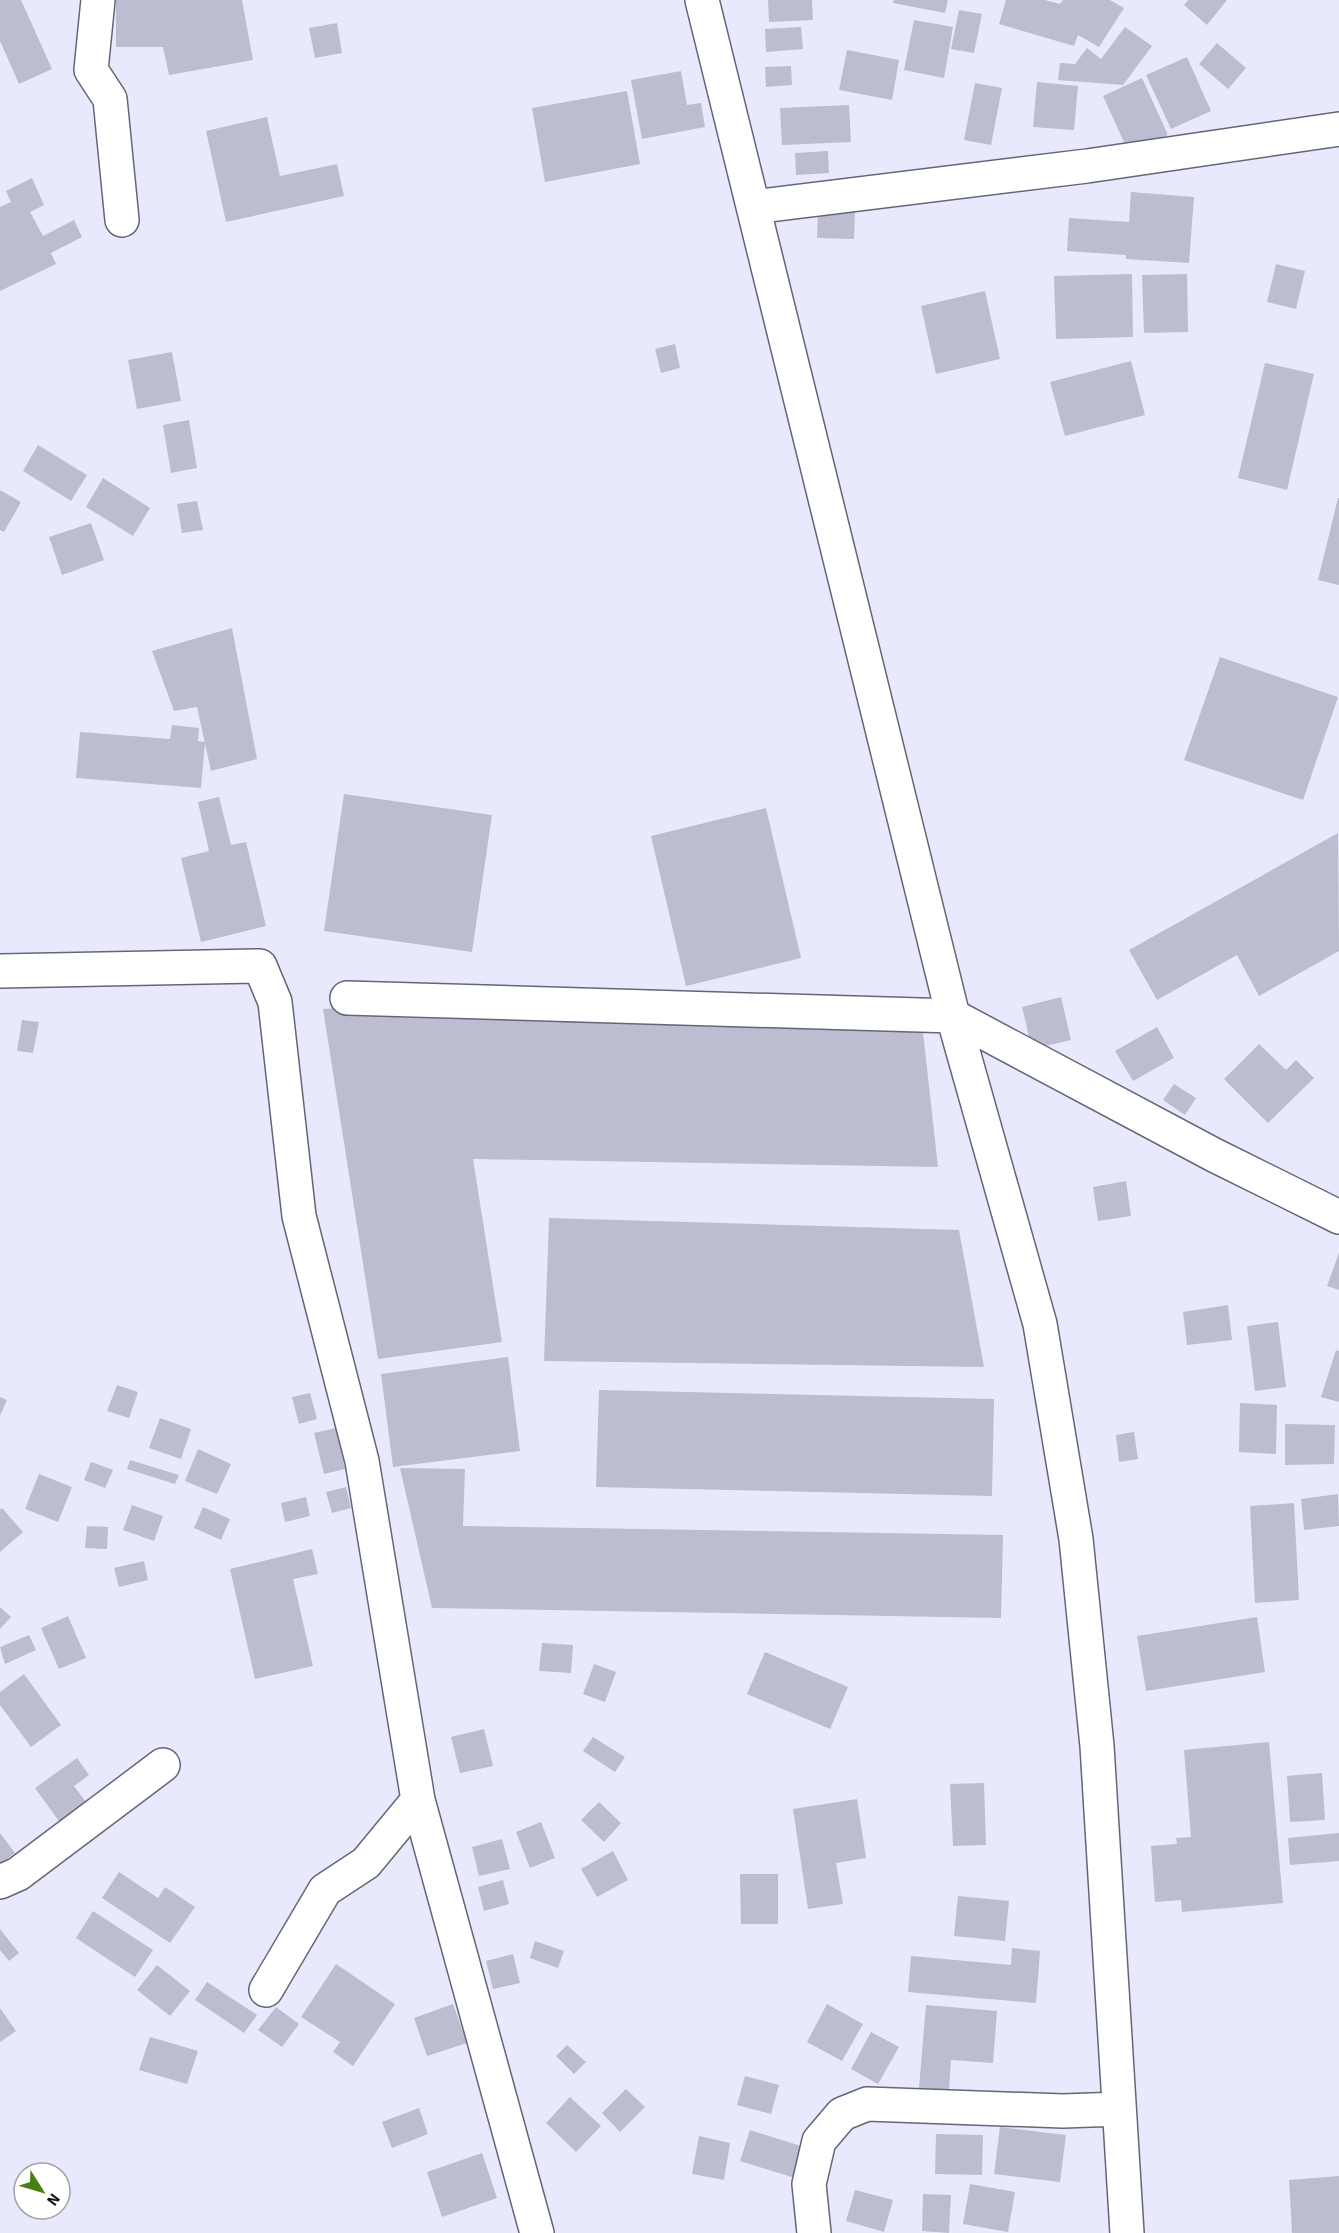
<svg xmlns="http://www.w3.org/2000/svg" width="1339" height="2233" font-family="'Source Sans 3',sans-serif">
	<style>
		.building { fill: #bdbdd1 }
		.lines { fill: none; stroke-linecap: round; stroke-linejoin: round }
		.minor-casing { stroke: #666577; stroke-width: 36 }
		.minor { stroke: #fff; stroke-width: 33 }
	</style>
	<rect width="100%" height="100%" fill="#e9e9fe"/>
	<path class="building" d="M0 0H21L52 69 19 84 0 41Z
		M116 0H242L253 60 169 75 163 47H116Z
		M768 0H812L813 20 769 22Z
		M894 0H948L945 13 893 3Z
		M1006 0H1045L1060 4 1063 0H1110L1124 8 1099 47 1078 35 1074 46 999 24Z
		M1188 0H1227L1207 25 1184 5Z
		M959 10 982 14 974 53 951 49Z
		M914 20 953 27 944 78 904 70Z
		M337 23 342 53 315 58 309 28Z
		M801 27 803 49 766 52 765 29Z
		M1125 27 1152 46 1123 85 1058 80 1060 63 1075 64 1087 48 1101 59Z
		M1217 43 1246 68 1228 89 1199 64Z
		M847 50 899 60 892 100 839 90Z
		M1187 57 1211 111 1171 129 1146 75Z
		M791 66 792 85 766 87 765 67Z
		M681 71 687 105 701 103 705 127 642 139 631 80Z
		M1142 78 1168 135 1129 153 1103 96Z
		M1037 82 1078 86 1074 130 1033 127Z
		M975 83 1002 88 991 145 964 140Z
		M627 91 640 164 545 182 532 108Z
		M849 105 851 142 782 145 780 108Z
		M267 117 280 176 337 164 344 196 226 222 206 131Z
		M828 151 829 173 796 175 795 153Z
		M32 178 44 205 30 212 43 236 74 220 82 237 51 253 56 264 0 291V207L11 202 6 191Z
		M1131 192 1194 197 1189 263 1126 259V255L1067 251 1069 218 1129 222Z
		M818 210 855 212 854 239 817 238Z
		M1276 264 1305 271 1296 309 1267 302Z
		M1132 274 1133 337 1056 339 1054 276Z
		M1187 274 1188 332 1144 333 1142 275Z
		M985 291 1000 359 936 374 921 306Z
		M675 344 680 368 661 373 655 349Z
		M172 352 181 401 137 409 128 360Z
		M1131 361 1145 415 1065 436 1050 382Z
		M1265 363 1314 374 1287 490 1238 478Z
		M189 420 197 468 171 473 163 425Z
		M38 445 87 475 71 501 23 471Z
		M103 478 150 508 133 536 86 507Z
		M0 490 21 502 4 532 0 530Z
		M1338 498H1339V585L1318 580Z
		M197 501 203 530 182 533 177 504Z
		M91 523 104 560 62 575 49 537Z
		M232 628 257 759 211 771 197 707 174 711 152 651Z
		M1220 657 1338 697 1303 800 1184 760Z
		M172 725 199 728 198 741 205 742 201 788 76 778 80 732 170 739Z
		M344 794 492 815 472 952 324 931Z
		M219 797 231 845 246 842 266 926 201 942 181 858 209 851 198 802Z
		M766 808 801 958 686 986 651 836Z
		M1338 833 1339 951 1259 996 1237 955 1157 1000 1129 950Z
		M1061 997 1071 1040 1032 1049 1022 1007Z
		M453 1001 921 1014 938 1167 473 1159 502 1342 378 1359 323 1009Z
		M22 1020 39 1022 33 1053 17 1051Z
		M1157 1027 1174 1058 1133 1081 1115 1051Z
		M1259 1044 1286 1070 1296 1060 1314 1078 1268 1123 1224 1079Z
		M1174 1084 1196 1098 1185 1115 1163 1100Z
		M1126 1181 1131 1216 1098 1221 1093 1187Z
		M549 1218 959 1230 984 1367 544 1361Z
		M1339 1253V1290L1327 1286Z
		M1228 1305 1232 1340 1187 1345 1183 1312Z
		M1278 1322 1286 1387 1255 1391 1247 1326Z
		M1336 1350 1339 1351V1402L1321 1397Z
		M508 1357 520 1451 393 1467 381 1374Z
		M117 1385 138 1392 129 1418 107 1411Z
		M599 1390 994 1399 992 1496 596 1487Z
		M310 1393 317 1419 299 1424 292 1397Z
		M0 1397 7 1400 0 1416Z
		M1240 1403 1277 1405 1276 1454 1239 1452Z
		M160 1418 191 1429 181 1459 149 1448Z
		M1285 1424 1335 1425 1334 1464 1285 1465Z
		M336 1428 345 1469 324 1474 314 1433Z
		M1134 1432 1138 1459 1119 1462 1116 1435Z
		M198 1449 231 1464 217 1494 185 1481Z
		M130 1460 179 1475 175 1484 127 1469Z
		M91 1462 113 1470 105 1488 84 1480Z
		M400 1468 465 1469 463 1526 1003 1535 1001 1618 432 1608Z
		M39 1474 72 1487 58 1522 25 1509Z
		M346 1487 351 1508 332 1513 326 1492Z
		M1338 1494 1339 1526 1304 1530 1301 1499Z
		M306 1497 310 1516 285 1522 281 1503Z
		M1294 1503 1299 1600 1255 1603 1250 1506Z
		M132 1505 163 1516 154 1541 123 1530Z
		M203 1507 230 1519 221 1540 194 1528Z
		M2 1508 23 1532 0 1552V1510Z
		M87 1526 108 1527 107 1549 85 1548Z
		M312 1549 318 1574 293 1579 313 1666 255 1679 230 1569Z
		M144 1561 148 1580 119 1587 114 1568Z
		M0 1607 11 1617 0 1629Z
		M68 1616 86 1658 59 1669 41 1628Z
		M1257 1617 1265 1672 1146 1691 1137 1636Z
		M29 1635 36 1650 5 1664 0 1647Z
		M542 1643 573 1645 571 1673 539 1671Z
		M765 1652 848 1687 830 1729 747 1694Z
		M594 1664 616 1672 605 1702 583 1694Z
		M24 1674 61 1725 31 1747 0 1705V1692Z
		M484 1729 493 1766 460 1773 451 1737Z
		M593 1737 625 1757 615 1772 583 1751Z
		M1269 1742 1283 1903 1182 1912 1181 1900 1155 1902 1151 1846 1177 1844 1176 1838 1191 1837 1184 1750Z
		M77 1758 89 1775 74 1786 91 1809 64 1828 35 1788Z
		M1322 1773 1325 1820 1290 1822 1287 1776Z
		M984 1783 986 1845 953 1846 950 1784Z
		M857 1799 866 1858 836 1863 843 1904 808 1909 793 1809Z
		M599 1802 621 1823 604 1842 581 1820Z
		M541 1822 555 1858 530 1868 516 1832Z
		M0 1833 15 1853 0 1864Z
		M1339 1833V1861L1290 1865 1288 1838Z
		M502 1839 510 1869 479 1876 472 1847Z
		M613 1851 628 1880 597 1897 581 1869Z
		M119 1872 158 1898 165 1887 195 1907 170 1943 102 1898Z
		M740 1874H778V1924H741Z
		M503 1880 509 1904 484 1911 478 1887Z
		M958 1896 1009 1901 1005 1941 954 1936Z
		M93 1911 153 1950 135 1977 76 1938Z
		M0 1929 19 1953 9 1961 0 1950Z
		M535 1941 564 1951 558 1968 530 1958Z
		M1012 1948 1040 1951 1036 2003 908 1992 911 1956 1011 1965Z
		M513 1954 520 1983 493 1989 486 1961Z
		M336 1964 395 2004 353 2066 333 2052 340 2042 301 2017Z
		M157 1965 190 1991 170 2016 137 1990Z
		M207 1982 257 2015 244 2033 195 2000Z
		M453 2004 467 2043 427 2056 414 2018Z
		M827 2004 863 2024 842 2061 807 2042Z
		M926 2005 997 2011 993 2063 951 2060 949 2090 919 2088Z
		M276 2007 299 2024 282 2047 258 2030Z
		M0 2008 16 2031 0 2042Z
		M871 2032 899 2047 878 2084 851 2069Z
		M150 2037 198 2051 187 2084 139 2070Z
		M567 2045 586 2062 574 2074 556 2056Z
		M745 2076 779 2085 771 2114 737 2105Z
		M626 2089 645 2107 620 2132 602 2113Z
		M570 2097 601 2126 576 2152 546 2123Z
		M419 2108 428 2134 392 2148 382 2122Z
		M1000 2127 1066 2135 1060 2182 994 2174Z
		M750 2130 804 2147 795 2178 740 2161Z
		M936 2134 983 2135 982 2175 935 2174Z
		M699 2136 730 2143 724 2180 692 2174Z
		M482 2153 497 2198 442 2217 427 2172Z
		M1339 2176V2233H1292L1289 2180Z
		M970 2184 1015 2192 1008 2232 963 2224Z
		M855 2190 893 2200 884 2232 846 2221Z
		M923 2194 951 2195 949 2233 922 2231Z"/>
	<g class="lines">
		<g class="minor-casing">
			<path id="minor" d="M98 0 91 70 110 99 122 220
				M702 0 953 1016 1040 1324 1076 1539 1097 1746 1127 2233
				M753 207 1087 166 1339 129
				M0 971 260 966 275 1002 299 1216 362 1461 418 1800 537 2233
				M347 998 953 1016 1214 1155 1339 1217
				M0 1882 18 1874 163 1765
				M266 1990 325 1890 366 1863 418 1800
				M814 2233 809 2184 819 2141 842 2114 867 2104 1063 2111 1119 2109"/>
		</g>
		<use href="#minor" class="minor"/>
	</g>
	<g transform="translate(42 2191) rotate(127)"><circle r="28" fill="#ffffff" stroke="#a1a1a4" stroke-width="1.5"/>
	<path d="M0-4.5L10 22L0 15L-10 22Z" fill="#497f13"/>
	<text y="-9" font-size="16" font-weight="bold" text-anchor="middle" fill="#15151c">N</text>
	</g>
</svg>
